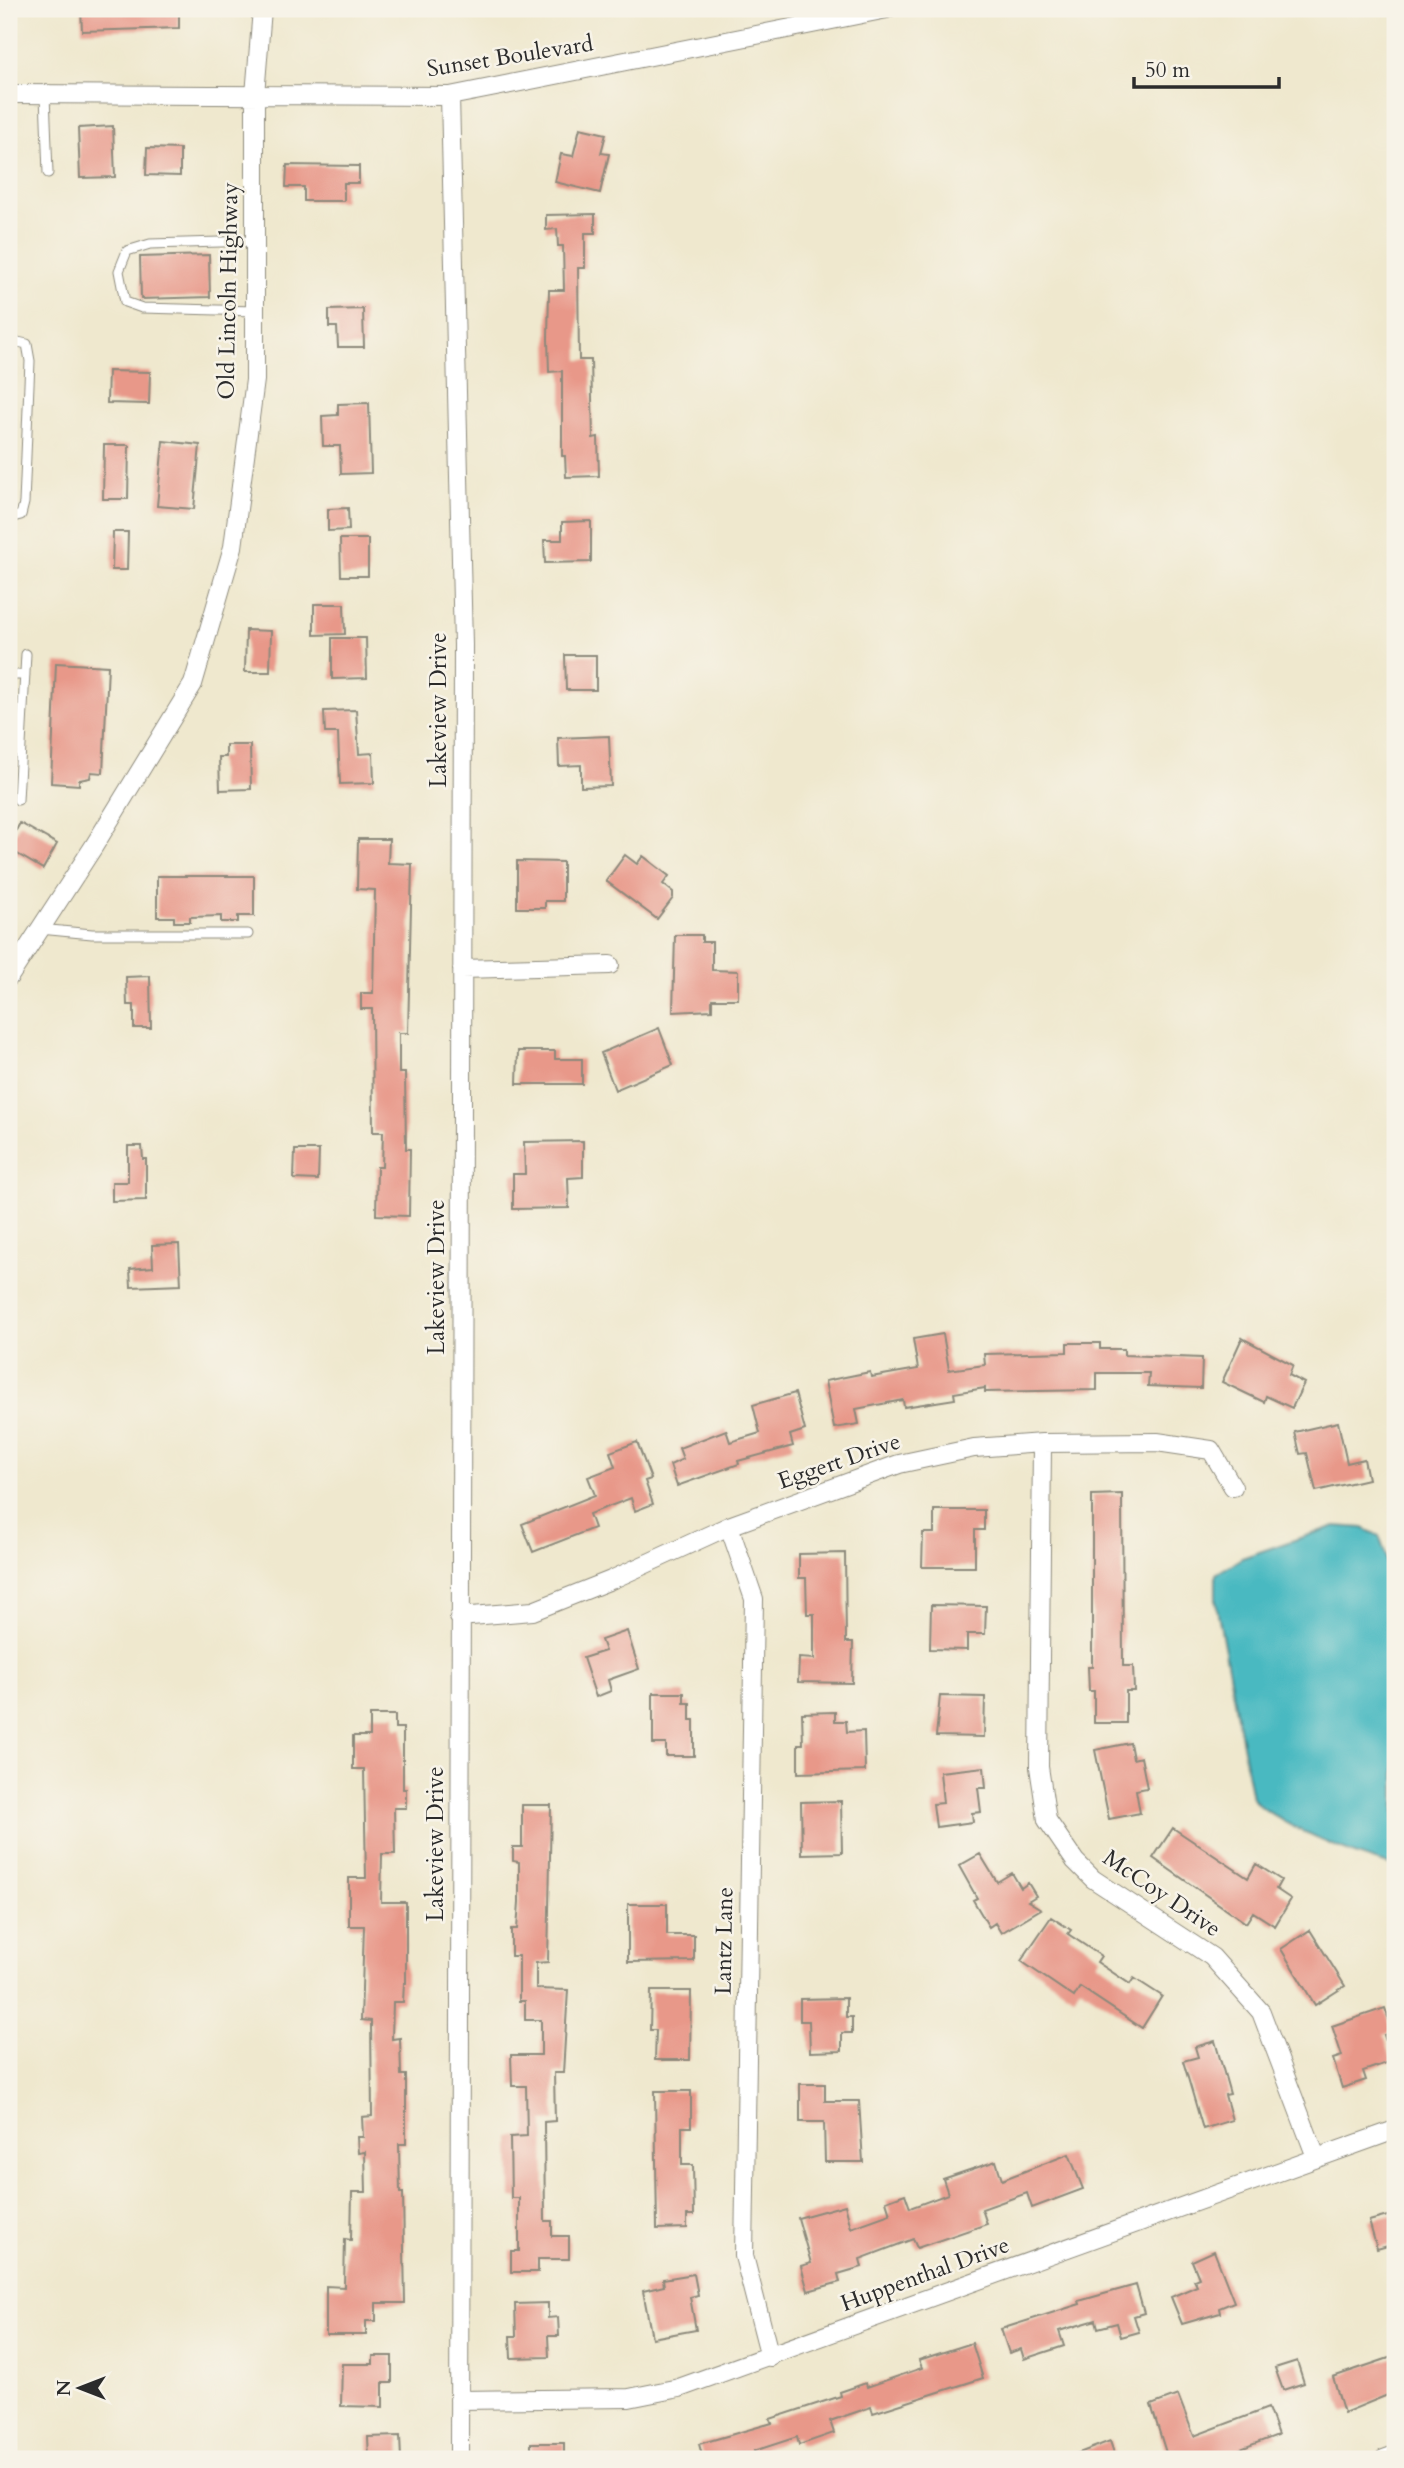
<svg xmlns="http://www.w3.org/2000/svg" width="1404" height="2468" font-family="Cardo,serif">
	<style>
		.water { fill: #4ab9c1; stroke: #3a7276; stroke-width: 2 }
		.building { fill: #e89889 }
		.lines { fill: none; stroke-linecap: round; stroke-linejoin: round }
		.lane-casing { stroke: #8d8a7c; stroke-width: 11 }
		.street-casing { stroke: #8d8a7c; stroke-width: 20 }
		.lane { stroke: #fff; stroke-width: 9 }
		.street { stroke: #fff; stroke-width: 18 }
		.labels { text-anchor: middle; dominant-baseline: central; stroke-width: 5; stroke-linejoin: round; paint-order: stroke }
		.street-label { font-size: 23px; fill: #2b2b2b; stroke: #f7f3e8 }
	</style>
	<rect width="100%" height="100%" fill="#f7f3e8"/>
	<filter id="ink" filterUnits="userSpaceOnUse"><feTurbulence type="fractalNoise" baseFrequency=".0143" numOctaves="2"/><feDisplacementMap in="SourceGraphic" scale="14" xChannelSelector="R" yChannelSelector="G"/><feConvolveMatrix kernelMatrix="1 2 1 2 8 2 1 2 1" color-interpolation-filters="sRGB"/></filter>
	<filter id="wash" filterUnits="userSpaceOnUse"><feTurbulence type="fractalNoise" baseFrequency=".00686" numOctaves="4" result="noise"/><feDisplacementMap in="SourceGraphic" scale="28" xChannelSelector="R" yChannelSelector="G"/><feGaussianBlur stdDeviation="1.57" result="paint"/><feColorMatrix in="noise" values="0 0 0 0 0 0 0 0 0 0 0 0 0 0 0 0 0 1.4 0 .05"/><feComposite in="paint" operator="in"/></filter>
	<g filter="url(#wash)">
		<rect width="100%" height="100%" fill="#efe8ce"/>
		<path class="water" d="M1335 1526 1363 1528 1379 1536 1386 1556 1395 1679V1860L1389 1865C1352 1855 1277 1825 1252 1798L1216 1602V1574L1242 1558Z"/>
		<g id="blocks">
			<path class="building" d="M81 9H179V28L82 31Z
				M113 126 115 177 80 178 78 128Z
				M580 128 606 134 601 153 609 154 600 193 555 182 561 154 573 156Z
				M147 148 180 149V176L146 175Z
				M287 165 359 166V183H344V201H304V187H286Z
				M595 214V233H585V268H578L579 360H591L593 438 598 437 599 476 566 477 565 456H562V371L549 372 548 339 549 290H564L563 246H558L557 229 546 230V215Z
				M209 255 210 297 141 299 140 257Z
				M363 309 364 347H338L337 327H329V310Z
				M108 371 150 372 149 404 107 403Z
				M369 403 371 473 341 474 340 446H323L322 416 338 415V404Z
				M163 441 200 445 194 509 157 506Z
				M104 445H129L128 499H103Z
				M348 508 349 530 328 531V509Z
				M591 521V562L545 563 544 540H562V522Z
				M113 532H128L127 570H112Z
				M340 539H368V576H341Z
				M314 604H344L345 634 314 635Z
				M246 630 271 631 270 672H245Z
				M332 638H366L367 678 332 679Z
				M565 655H596V690H566Z
				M56 663 108 666 103 773 91 772 90 778 79 780V785L51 783Z
				M356 710 359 754 373 753 374 783 340 784 338 733H325L324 711Z
				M609 736 611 786 581 787V765L559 766 558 738Z
				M226 745H250L251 789 220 790 219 757H226Z
				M20 823 57 844 43 869 9 849V843Z
				M358 839H389L388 863 412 864 408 1033H399V1073H405L406 1149H410L409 1216 376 1215 377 1167H382L383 1132H373L372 1009H361V993H373L375 890 357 889Z
				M625 855 637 864 643 856 669 876 663 884 673 892V898L657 919 606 881Z
				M517 861 563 862V901H545V908H517Z
				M157 876H254V916H238V922H221V916L190 917V922H174V917H157Z
				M675 935H702V942H712V970L738 971V999H712V1010L673 1012Z
				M150 976 151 1028H134V1005H127L126 977Z
				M659 1028 673 1065 615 1090 601 1053Z
				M518 1051H555V1059H582V1084H517Z
				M583 1141V1177L568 1178 569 1208 513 1209V1174H525L524 1142Z
				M128 1146H142L143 1159H146V1200L112 1201V1182H128Z
				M295 1150H319L318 1180 294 1179Z
				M179 1244 181 1285 131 1287 130 1269 153 1267 152 1245Z
				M943 1334 949 1370 985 1365 984 1354 1067 1352V1343H1100V1349H1124V1355L1202 1358 1201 1388 1148 1386 1149 1373H1097V1390L985 1392V1388L954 1393 955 1399 904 1407 903 1400 856 1409 859 1424 834 1428 825 1381 870 1372 871 1377 918 1369 913 1339Z
				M1242 1338 1293 1365 1289 1375 1304 1383 1292 1408 1266 1396 1264 1402 1222 1382Z
				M795 1393 805 1430 790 1435 793 1446 738 1461 739 1464 677 1486 670 1465 683 1459 679 1448 726 1430 730 1442 760 1433 753 1405Z
				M1338 1422 1347 1463 1364 1459 1368 1479 1316 1491 1307 1453 1300 1454 1295 1432Z
				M637 1442 651 1479 645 1481 653 1504 635 1511 631 1498 589 1514 594 1528 533 1552 522 1524 595 1495 588 1477 615 1467 610 1452Z
				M1122 1494 1123 1666H1133L1134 1691H1126V1723H1094V1691H1089L1088 1667H1092V1495Z
				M934 1510H984V1530H975V1567H922L923 1533H934Z
				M845 1553 846 1642H853L852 1683 798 1682 799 1658 814 1659V1614H807L806 1578H799V1554Z
				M931 1605 986 1606 985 1634H967V1650L930 1649Z
				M627 1631 639 1669 608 1680 611 1691 596 1697 583 1658 605 1651 601 1640Z
				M653 1693H684V1703H690V1720H694V1756H666V1744H653Z
				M940 1696 985 1697 984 1737 936 1736Z
				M835 1712V1721H846L847 1732 864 1731 865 1771 798 1773V1744H803L802 1713Z
				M370 1715H395V1728H403V1789H406V1808H394L395 1854H382L381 1902H406V1983H404L403 2002H393L392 2039 400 2038 401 2075H406V2144H399L400 2193H403L405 2303H376V2321H366V2335H326V2286L344 2287 345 2239 351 2240 352 2192H366L365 2152 358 2153 357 2137H363L362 2117 372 2116 371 2021 361 2020 364 1926H349V1878H366L364 1769H353V1736H370Z
				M1130 1743 1133 1759 1141 1757 1147 1788 1136 1790 1140 1813 1109 1819 1095 1750Z
				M984 1767 986 1788H978L981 1812 972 1813 973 1822 936 1827 933 1804 943 1803 940 1772Z
				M841 1801 842 1853 802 1854 801 1802Z
				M522 1805H551L548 1962 536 1963V1989L568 1990 563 2073H554L555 2121 544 2122 545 2221H552V2236H569V2259H538V2272H511V2251H519V2198H511L510 2137 527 2136 526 2086H512L511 2055H541V2020H525V2001H519V1956H511V1929H517L519 1902V1862L513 1861V1847H522Z
				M1173 1828 1248 1878 1256 1864 1281 1880 1276 1889 1291 1899 1275 1926 1253 1912 1246 1923 1153 1858Z
				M980 1854 997 1882 1012 1873 1021 1888 1028 1883 1036 1896 1028 1901 1041 1909 1001 1933 995 1923 989 1927 973 1900 977 1898 959 1866Z
				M628 1904H667V1935H694V1961L628 1962Z
				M1051 1917 1071 1930 1068 1934 1101 1956 1097 1962 1130 1984 1134 1978 1162 1996 1142 2028 1080 1987 1074 1997 1021 1961Z
				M1310 1930 1345 1986 1315 2005 1281 1949Z
				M651 1991H691L690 2060H655L656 2030H650Z
				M846 1998V2017H852V2033H842V2051L810 2052 809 2021H800V1999Z
				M1385 2008 1393 2032 1384 2035 1392 2061 1363 2071 1366 2080 1342 2088 1333 2059 1342 2056 1332 2026Z
				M1215 2041 1230 2094 1225 2095 1232 2120 1203 2129 1183 2061 1198 2057 1195 2047Z
				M800 2084H825V2101H859L863 2162H825L824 2122H800Z
				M655 2091H691V2127H682V2165H693L694 2215H687V2228L657 2229Z
				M1069 2154 1083 2189 1032 2208 1027 2193 982 2209 987 2224 917 2248 913 2239 860 2259 862 2267 838 2274 840 2282 808 2291 801 2266 811 2263 798 2218 845 2205 851 2228 890 2214 886 2201 905 2194 910 2208 948 2194 943 2179 996 2161 1002 2180Z
				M1395 2214V2244L1377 2249 1369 2221Z
				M1214 2251 1234 2302 1219 2308 1220 2313 1182 2324 1171 2297 1197 2286 1194 2280 1199 2278 1192 2261Z
				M694 2274 698 2295 690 2297 696 2330 652 2338 643 2291 664 2286 663 2279Z
				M1136 2285 1144 2313 1134 2316 1139 2332 1121 2337 1117 2323 1098 2328 1096 2320 1059 2331 1064 2346 1024 2359 1021 2349 1009 2353 1001 2329 1080 2304 1079 2301Z
				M548 2303V2318L558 2317 559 2336H548L549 2357 511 2358 510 2336H516L515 2304Z
				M972 2343 983 2378 873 2413 871 2407 830 2421 834 2433 799 2445 797 2437 754 2451 756 2459H703L699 2444 772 2423 770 2419 841 2396 840 2392 866 2383 867 2387 922 2368 919 2360Z
				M373 2356H392V2383H383V2407L341 2406 342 2364H373Z
				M1395 2356V2392L1344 2413 1333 2377Z
				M1297 2361 1304 2383 1283 2390 1275 2368Z
				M1178 2395 1194 2436 1268 2408 1278 2435 1214 2459H1168L1151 2405Z
				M400 2436 401 2459H369L368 2437Z
				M1110 2441 1116 2459H1066V2458Z
				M531 2443H564V2459H531Z"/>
		</g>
	</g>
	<g filter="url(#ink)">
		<use href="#blocks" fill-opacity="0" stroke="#8d8a7c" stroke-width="2"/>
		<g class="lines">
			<g class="lane-casing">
				<path id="lane" d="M45 95 48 173
					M255 311 142 308 125 302 119 271 127 251 150 244 255 241
					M9 340 27 344 30 361 24 503 21 515 9 518
					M9 675H25
					M18 800 26 654
					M40 929 92 934H248"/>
			</g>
			<g class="street-casing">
				<path id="street" d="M9 94 450 96 887 9
					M450 96 463 645 459 2459
					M462 969 610 965
					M9 977 94 846 193 684 233 547 255 380V95L262 9
					M1042 1443 1039 1767 1047 1820 1075 1861 1093 1879 1212 1957 1261 2012 1316 2157
					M729 1526 754 1599 744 2256 770 2357
					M459 1617 533 1611 611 1580 729 1526 899 1464 974 1448 1042 1443 1157 1442 1211 1450 1233 1487
					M459 2400 629 2398 679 2388 1395 2130
					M1384 2459 1395 2455"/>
			</g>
			<use href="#lane" class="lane"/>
			<use href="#street" class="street"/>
		</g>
	</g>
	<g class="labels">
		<g class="street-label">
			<text transform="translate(510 56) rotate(-9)">Sunset Boulevard</text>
			<text transform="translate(228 291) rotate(-89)">Old Lincoln Highway</text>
			<text transform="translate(438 710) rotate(-90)">Lakeview Drive</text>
			<text transform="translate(436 1277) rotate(-90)">Lakeview Drive</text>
			<text transform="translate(839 1461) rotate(-19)">Eggert Drive</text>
			<text transform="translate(435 1844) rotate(-90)">Lakeview Drive</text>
			<text transform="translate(1162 1893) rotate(34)">McCoy Drive</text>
			<text transform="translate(724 1941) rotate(-89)">Lantz Lane</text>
			<text transform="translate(925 2274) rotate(-20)">Huppenthal Drive</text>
		</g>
	</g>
	<rect width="1404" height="2468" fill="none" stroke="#f7f3e8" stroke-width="35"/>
	<g transform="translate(80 2388) rotate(270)" stroke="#f7f3e8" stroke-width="5" paint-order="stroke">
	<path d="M0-5L12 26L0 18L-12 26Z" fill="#2b2b2b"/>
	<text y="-10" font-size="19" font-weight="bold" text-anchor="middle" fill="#2b2b2b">N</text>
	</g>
	<path d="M1134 77v10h145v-10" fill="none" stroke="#2b2b2b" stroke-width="3.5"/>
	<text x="1145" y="77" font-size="21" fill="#2b2b2b" stroke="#f7f3e8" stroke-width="5" paint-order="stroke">50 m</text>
</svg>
